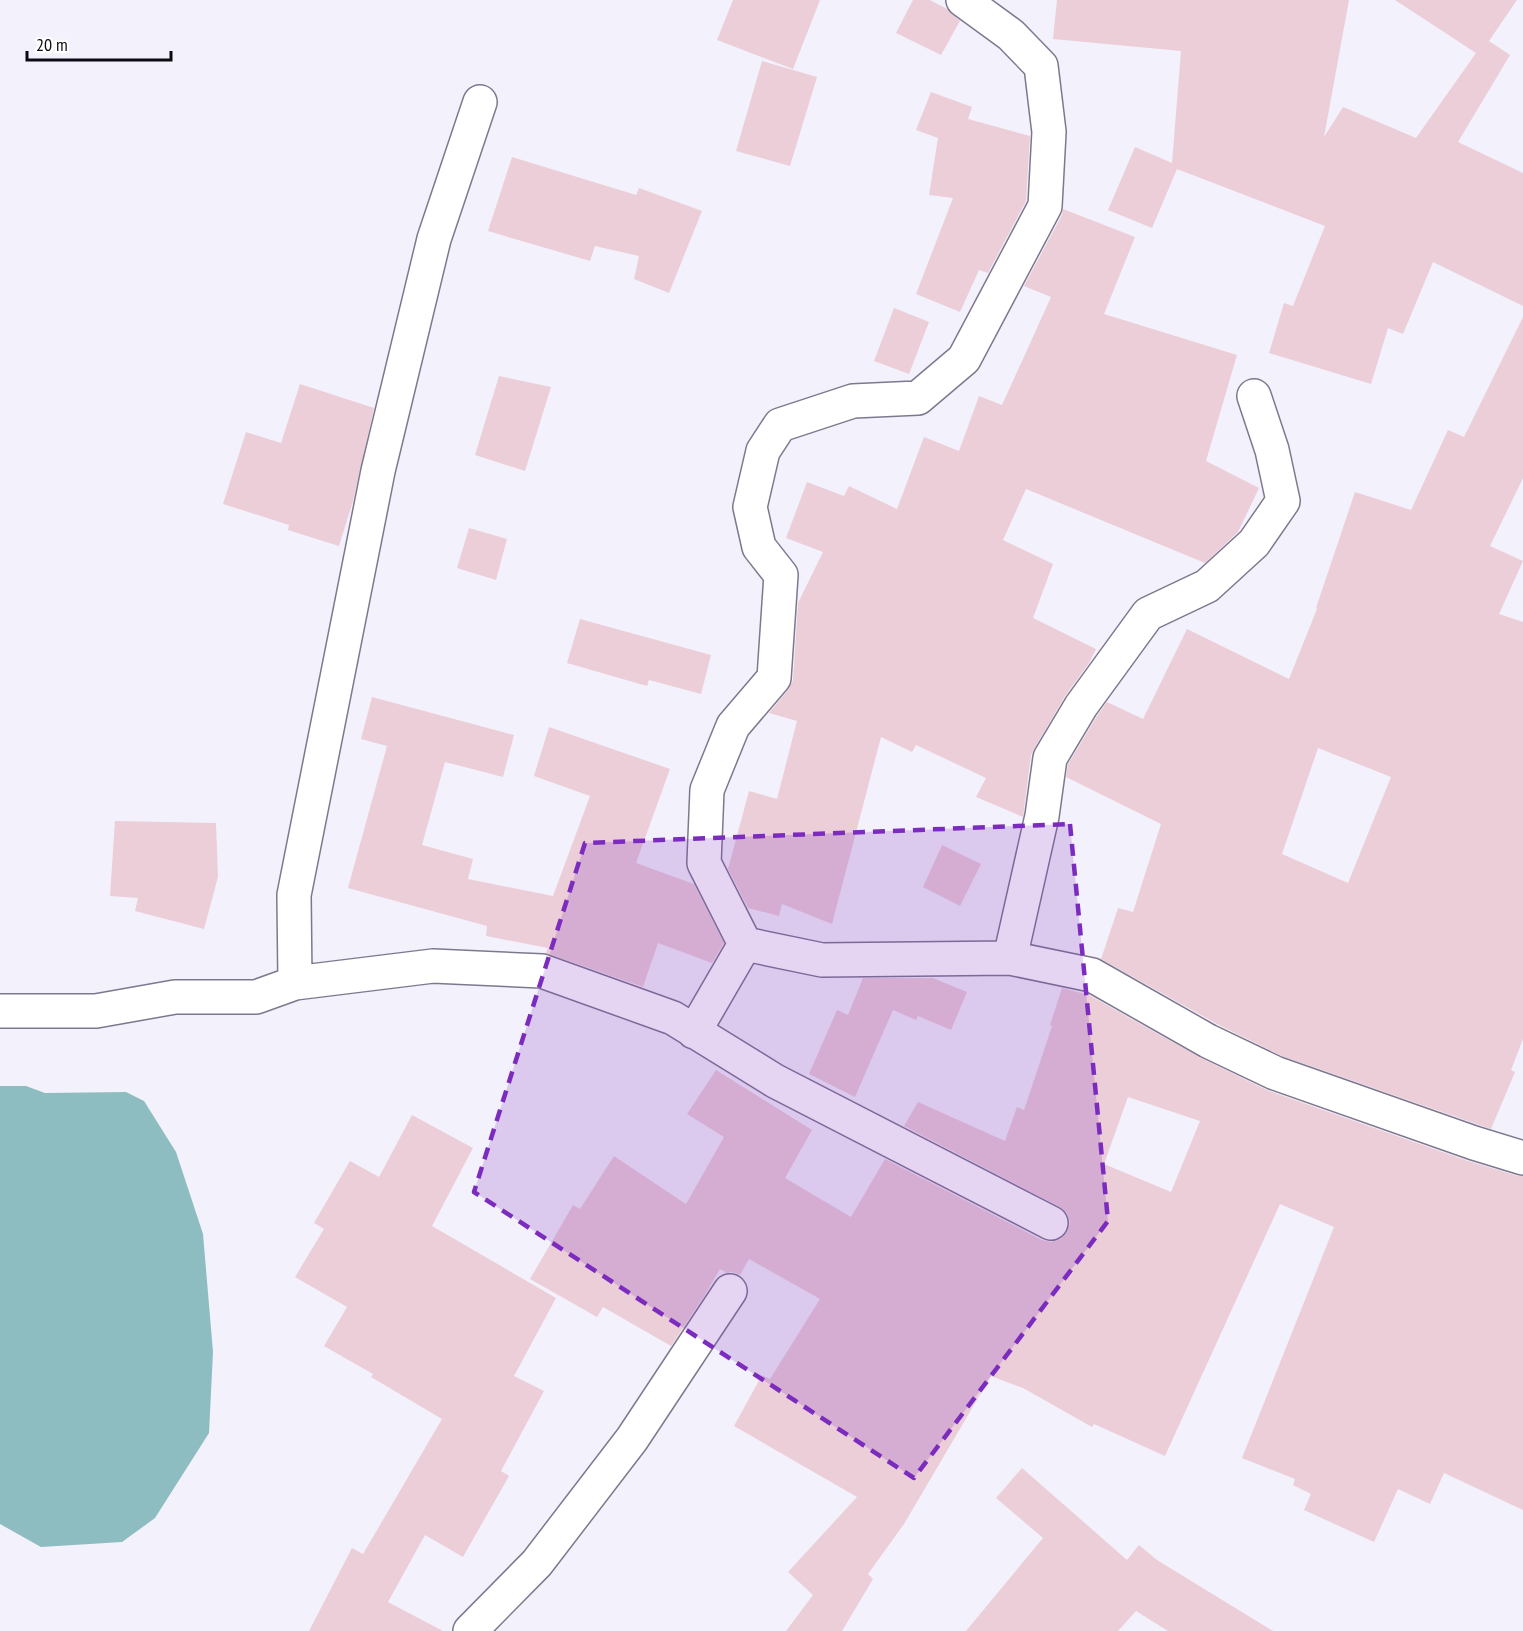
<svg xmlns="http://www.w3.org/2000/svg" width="1523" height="1631" font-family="'PT Sans Narrow',sans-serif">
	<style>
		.water { fill: #8ebdc1 }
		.building { fill: #ecced8; fill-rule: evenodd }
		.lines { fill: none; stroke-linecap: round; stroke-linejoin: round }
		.minor-casing { stroke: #7e788f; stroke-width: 36 }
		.minor { stroke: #fff; stroke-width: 33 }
		.marked { fill: #7b2cbf; fill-opacity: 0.2; stroke: #7b2cbf; stroke-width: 4.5; stroke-dasharray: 12 8; stroke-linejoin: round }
	</style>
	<rect width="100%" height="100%" fill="#f3f1fb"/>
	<path class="water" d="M0 1086H26L45 1093 126 1092 144 1101 176 1152 203 1234 213 1352 209 1433 155 1518 122 1542 41 1547 0 1524Z"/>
	<path class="building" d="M733 0H820L793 69 717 40Z
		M913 0H930L947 9 960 21 941 55 896 33Z
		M1057 0H1349L1324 137 1343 107 1416 138 1476 53 1395 0H1517L1489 41 1510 55 1458 142 1523 173V306L1433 262 1403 334 1388 328 1371 384 1269 353 1284 303 1293 306 1325 226 1177 169 1152 228 1108 210 1135 147 1172 163 1181 51 1053 39Z
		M762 61 817 77 790 166 736 151Z
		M931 92 972 107 968 119 1030 136 1026 201 988 273 979 270 960 312 916 294 953 198 929 195 938 138 916 130Z
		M512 157 636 195 639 188 702 211 669 293 634 279 639 256 595 246 590 261 488 231Z
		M1063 209 1135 237 1104 314 1237 355 1206 461 1259 488 1238 532 1205 563 1026 489 1003 540 1053 564 1033 618 1096 649 1089 663 1065 696 1034 749 1031 755 1023 817 976 797 986 778 916 745 912 752 881 737 832 924 782 904 779 916 748 908 728 869 749 791 777 799 797 721 769 713 788 690 793 680 798 603 823 552 786 538 807 482 844 496 849 486 897 509 924 437 959 451 979 396 1002 405 1051 297 1024 286 1062 215Z
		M894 308 929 322 909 374 874 361Z
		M1523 317V478L1490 546 1523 561 1499 614 1523 622V1039L1511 1070 1515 1072 1491 1129 1282 1056 1217 1024 1101 959 1118 908 1133 912 1161 824 1066 777 1068 764 1097 716 1107 702 1143 719 1187 629 1289 679 1317 609 1316 608 1355 492 1411 510 1448 430 1464 437ZM1318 748 1391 777 1348 883 1282 854Z
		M499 376 551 387 525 471 475 455Z
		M300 384 374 408 353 501 339 546 288 530 289 525 223 504 246 432 281 443Z
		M469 528 507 539 496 580 457 568Z
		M580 619 711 655 701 694 649 680 647 686 567 663Z
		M372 697 514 735 503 777 445 762 422 845 473 859 468 879 553 896 590 796 534 776 549 727 670 769 636 863 694 884 724 943 712 963 658 943 643 987 546 953 548 948 486 936 487 926 348 888 387 746 361 739Z
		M115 821 216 823 218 877 204 929 135 911 138 898 110 896Z
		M942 845 981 864 960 906 923 887Z
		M863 978H933L967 992 951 1030 918 1016 916 1020 893 1010 855 1097 809 1074 837 1010 848 1015Z
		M1062 988 1089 995 1199 1057 1269 1091 1468 1161 1518 1176H1523V1510L1444 1473 1430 1504 1398 1489 1374 1542 1304 1510 1311 1494 1293 1485 1295 1479 1242 1458 1334 1227 1280 1204 1165 1456 1094 1424 1092 1427 1023 1388 991 1376 904 1524 868 1574 873 1579 842 1631H786L813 1595 788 1572 857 1497 734 1426 762 1375 770 1379 820 1299 749 1259 740 1275 732 1272 727 1273 720 1269 703 1298 671 1346 603 1307 597 1317 530 1279 573 1205 580 1209 614 1156 686 1204 724 1137 687 1114 716 1070 812 1130 785 1178 851 1217 885 1159 1042 1240 1051 1242 1061 1239 1067 1232 1070 1223 1067 1213 1060 1207 904 1126 918 1102 1005 1141 1017 1107 1024 1110 1052 1026 1050 1025ZM1128 1097 1200 1121 1171 1192 1104 1164Z
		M412 1115 473 1148 432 1226 556 1298 514 1376 544 1391 501 1471 509 1476 463 1557 425 1535 388 1602 443 1631H309L352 1548 363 1554 442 1419 371 1377 373 1374 324 1346 347 1307 295 1277 324 1229 314 1223 350 1161 379 1177Z
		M1022 1468 1127 1560 1139 1545 1157 1560 1273 1631H1168L1136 1611 1118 1631H966L1043 1538 996 1498Z"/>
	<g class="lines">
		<g class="minor-casing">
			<path id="minor" d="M963 0 1011 35 1041 66 1049 132 1045 206 964 359 918 398 853 401 780 425 763 451 750 507 759 547 781 575 774 678 733 726 707 790 704 863 745 944 822 960 1010 958 1042 816 1050 758 1081 706 1148 614 1207 586 1254 543 1283 501 1272 450 1254 396
				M1010 958 1092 975 1208 1041 1275 1073 1474 1143 1523 1158
				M295 983 433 966 542 971 673 1018 775 1081 1051 1223
				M0 1011H96L175 997H256L295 983 294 895 378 471 434 239 480 102
				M694 1032 745 944
				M470 1631 537 1563 632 1439 730 1291"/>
		</g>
		<use href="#minor" class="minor"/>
	</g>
	<path class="marked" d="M1070 824 1108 1221 914 1478 474 1192 585 843Z"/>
	<path d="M27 51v9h144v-9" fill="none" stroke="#0c0a12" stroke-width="3"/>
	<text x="36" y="51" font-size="18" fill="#0c0a12" stroke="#ffffff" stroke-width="4.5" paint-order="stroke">20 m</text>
</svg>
